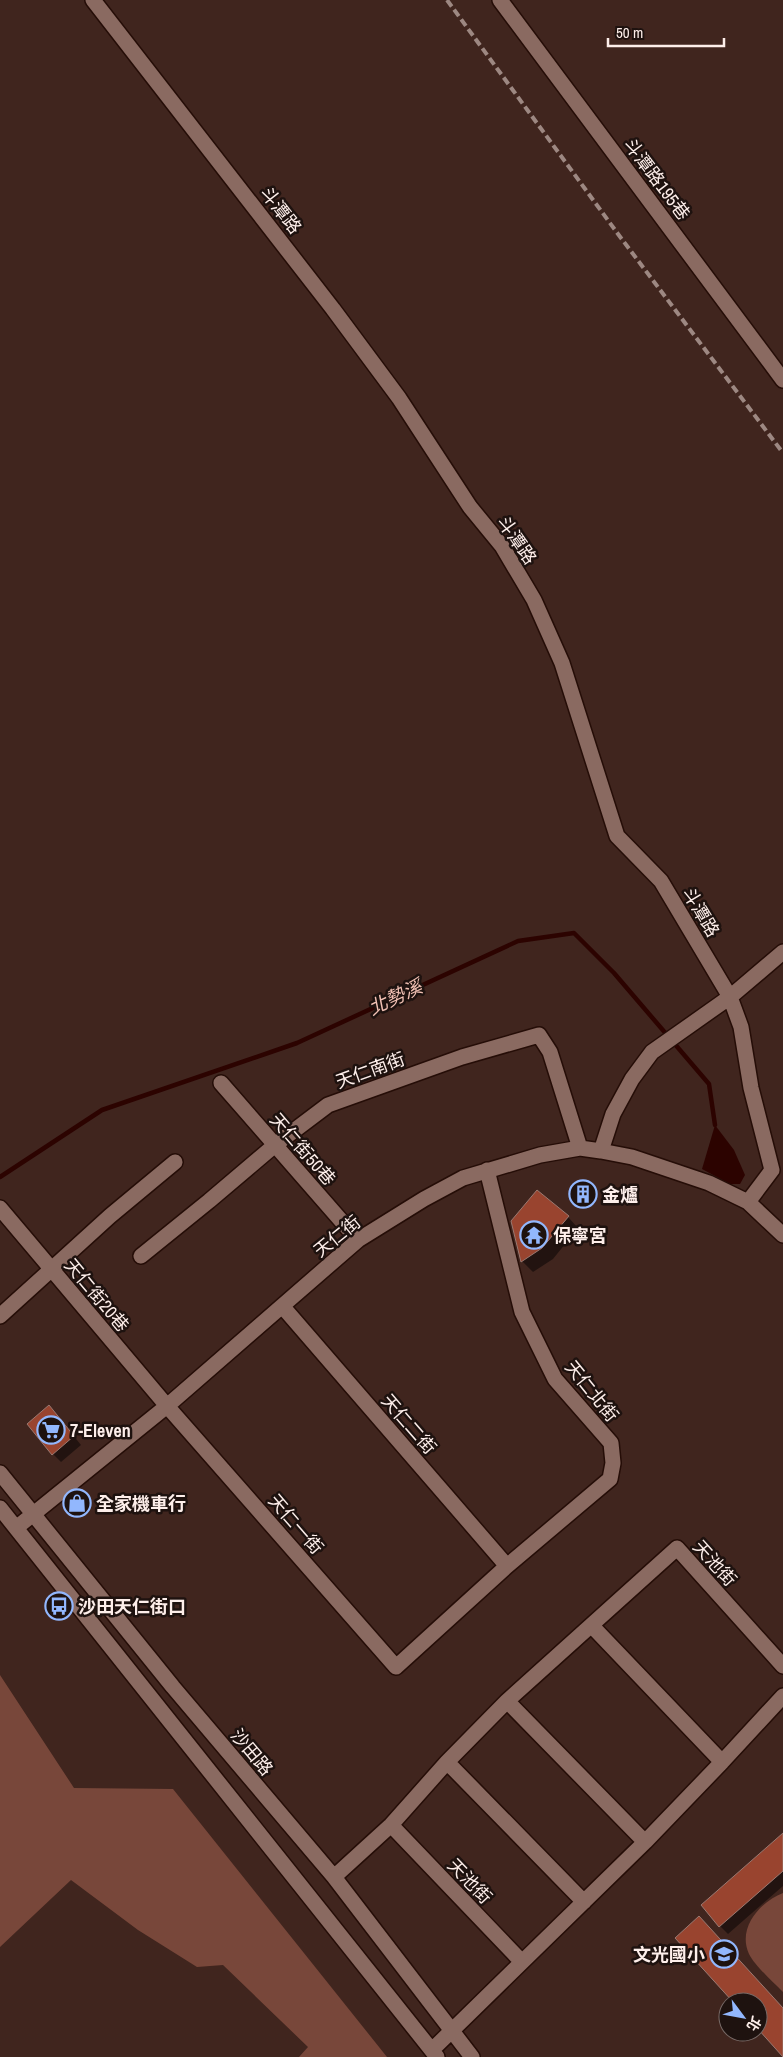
<svg xmlns="http://www.w3.org/2000/svg" width="783" height="2057" font-family="'Archivo Narrow','Noto Sans TC',sans-serif">
	<style>
		.green { fill: #78473a }
		.water { fill: #2c0300 }
		.shadow { fill: #0007 }
		.lines { fill: none; stroke-linecap: round; stroke-linejoin: round }
		.stream { stroke: #2c0300; stroke-width: 4.5 }
		.building { fill: #99442f; stroke: #9a7971 }
		.minor-casing { stroke: #250d07; stroke-width: 18 }
		.minor { stroke: #8a6a61; stroke-width: 15 }
		.rail { stroke: #9d8882; stroke-width: 4; stroke-dasharray: 8 4; stroke-linecap: butt }
		.labels { text-anchor: middle; dominant-baseline: central; stroke-width: 5; stroke-linejoin: round; paint-order: stroke }
		.street-label { font-size: 18px; fill: #fdeeea; stroke: #1e120f }
		.poi-label { font-size: 18px; font-weight: bold; fill: #fdeeea; stroke: #1e120f; text-anchor: start }
		.water-label { font-size: 19px; font-style: italic; fill: #f2c1b4; stroke: #1e120f }
	</style>
	<rect width="100%" height="100%" fill="#40251e"/>
	<path class="green" d="M0 1675 74 1788 173 1789 387 2057H299L308 2047 223 1965 197 1967 138 1930 71 1880 0 1947Z
		M783 1893V1992C773 1982 755 1966 749 1954 737 1928 760 1902 783 1893Z"/>
	<path class="water" d="M715 1125 734 1150 745 1175 740 1184H730L702 1169Z"/>
	<path class="shadow" d="M579 1196a5 5 0 1 1 10 0a5 5 0 1 1-10 0Z
		M568 1217 578 1228 553 1259 533 1272 522 1261Z
		M57 1415 81 1445 61 1462 53 1454Z
		M783 1835V1886L728 1934 720 1926Z"/>
	<g class="lines">
		<path class="stream" d="M0 1177 102 1110 297 1043 518 941 574 933 614 973 709 1084 715 1125"/>
	</g>
	<path class="building" d="M577.5 1194a5.5 5.5 0 1 1 11 0a5.5 5.5 0 1 1-11 0Z
		M537 1190 569 1216 542 1248 521 1262 511 1221Z
		M49 1405 74 1436 52 1455 27 1424Z
		M783 1833V1871L719 1927 701 1905Z
		M699 1916 783 2008V2057L758 2029V2002H733L675 1938Z"/>
	<g class="lines">
		<g class="minor-casing">
			<path id="minor" d="M93 0 333 309 399 398 470 507 502 546 534 600 562 663 617 836 661 881 730 997 741 1027 751 1088 772 1170 748 1202
				M500 0 783 380
				M221 1083 358 1240
				M601 1151 613 1114 632 1079 652 1052 730 997 783 952
				M0 1208 167 1406 396 1667 507 1566 610 1479 613 1463 611 1443 555 1379 522 1312 487 1170
				M141 1256 209 1201 275 1145 328 1105 462 1057 539 1035 550 1052 580 1148
				M283 1307 507 1566
				M0 1316 110 1216 175 1162
				M0 1473 173 1687 334 1877 472 2057
				M0 1508 437 2057
				M16 1528 167 1406 358 1240 424 1199 463 1178 540 1155 580 1148 601 1151 632 1157 709 1183 748 1202 783 1235
				M507 1701 645 1842
				M447 1762 584 1902
				M722 1762 783 1696
				M391 1825 522 1962
				M334 1877 391 1825 447 1762 507 1701 677 1548 783 1666
				M432 2050 645 1842 722 1762 592 1626"/>
		</g>
		<use href="#minor" class="minor"/>
		<path class="rail" d="M447 0 618 234 783 453"/>
	</g>
	<defs>
		<g id="building-ring" transform="scale(1.4375)"><circle r="9.5" fill="#1e120f" stroke="#92b7fd" stroke-width="1.5"/><path d="M-4-6H4V6H1V3H-1V6H-4ZM-2.5-4.3h1.7v1.8h-1.7ZM.8-4.3h1.7v1.8H.8ZM-2.5-1h1.7V.8h-1.7ZM.8-1h1.7V.8H.8Z" fill="#92b7fd"/></g>
		<g id="temple-ring" transform="scale(1.4375)"><circle r="9.5" fill="#1e120f" stroke="#92b7fd" stroke-width="1.5"/><path d="M0-6L5-2H3V0L6.5 2.5H4V6H1.5V3h-3V6H-4V2.5H-6.5L-3 0V-2H-5Z" fill="#92b7fd"/></g>
		<g id="supermarket-ring" transform="scale(1.4375)"><circle r="9.5" fill="#1e120f" stroke="#92b7fd" stroke-width="1.5"/><path d="M-6-5.5h2.5l.6 2H6L4.5 2H-2.5L-4.4-4H-6ZM-1.5 3.2a1.3 1.3 0 1 0 .1 0ZM3 3.2a1.3 1.3 0 1 0 .1 0Z" fill="#92b7fd"/></g>
		<g id="shop-ring" transform="scale(1.4375)"><circle r="9.5" fill="#1e120f" stroke="#92b7fd" stroke-width="1.5"/><path d="M-5-2.5h2.3a2.7 3.5 0 0 1 5.4 0H5L5.5 6h-11ZM-1.5-2.5h3a1.5 2.3 0 0 0-3 0Z" fill="#92b7fd"/></g>
		<g id="bus-ring" transform="scale(1.4375)"><circle r="9.5" fill="#1e120f" stroke="#92b7fd" stroke-width="1.5"/><path d="M-5-6H5V4H4V6H2V4H-2V6H-4V4H-5ZM-3.5-4V0h7V-4ZM-3.5 1.2v1.5H-2V1.2ZM2 1.2v1.5H3.5V1.2Z" fill="#92b7fd"/></g>
		<g id="school-ring" transform="scale(1.4375)"><circle r="9.5" fill="#1e120f" stroke="#92b7fd" stroke-width="1.5"/><path d="M0-5L7-2L0 1L-7-2ZM-4 1L0 2.5L4 1V4Q0 6-4 4Z" fill="#92b7fd"/></g>
	</defs>
	<g fill-rule="evenodd">
		<use href="#building-ring" x="583" y="1194"/>
		<use href="#temple-ring" x="534" y="1235"/>
		<use href="#supermarket-ring" x="51" y="1430"/>
		<use href="#shop-ring" x="77" y="1503"/>
		<use href="#bus-ring" x="59" y="1606"/>
		<use href="#school-ring" x="724" y="1954"/>
	</g>
	<g class="labels">
		<g class="street-label">
			<text transform="translate(657 179) rotate(53)">斗潭路195巷</text>
			<text transform="translate(281 210) rotate(52)">斗潭路</text>
			<text transform="translate(517 540) rotate(55)">斗潭路</text>
			<text transform="translate(701 912) rotate(59)">斗潭路</text>
			<text transform="translate(370 1070) rotate(-20)">天仁南街</text>
			<text transform="translate(303 1149) rotate(49)">天仁街50巷</text>
			<text transform="translate(337 1236) rotate(-39)">天仁街</text>
			<text transform="translate(97 1295) rotate(50)">天仁街20巷</text>
			<text transform="translate(592 1391) rotate(51)">天仁北街</text>
			<text transform="translate(409 1424) rotate(49)">天仁二街</text>
			<text transform="translate(296 1524) rotate(49)">天仁一街</text>
			<text transform="translate(715 1563) rotate(48)">天池街</text>
			<text transform="translate(252 1752) rotate(50)">沙田路</text>
			<text transform="translate(470 1881) rotate(46)">天池街</text>
		</g>
		<g class="poi-label">
			<text x="602" y="1194">金爐</text>
			<text x="553" y="1235">保寧宮</text>
			<text x="70" y="1430">7-Eleven</text>
			<text x="96" y="1503">全家機車行</text>
			<text x="78" y="1606">沙田天仁街口</text>
			<text x="705" y="1954" text-anchor="end">文光國小</text>
		</g>
		<g class="water-label">
			<text transform="translate(395 997) rotate(-25)">北勢溪</text>
		</g>
	</g>
	<g transform="translate(743 2017) rotate(122)"><circle r="24" fill="#1e120f" stroke="#776a67"/>
	<path d="M0-4L9 19L0 12L-9 19Z" fill="#92b7fd"/>
	<text y="-8" font-size="14" font-weight="bold" text-anchor="middle" fill="#fdeeea">北</text>
	</g>
	<path d="M608 38v8h116v-8" fill="none" stroke="#fdeeea" stroke-width="2.5"/>
	<text x="616" y="38" font-size="15" fill="#fdeeea" stroke="#1e120f" stroke-width="4" paint-order="stroke">50 m</text>
</svg>
